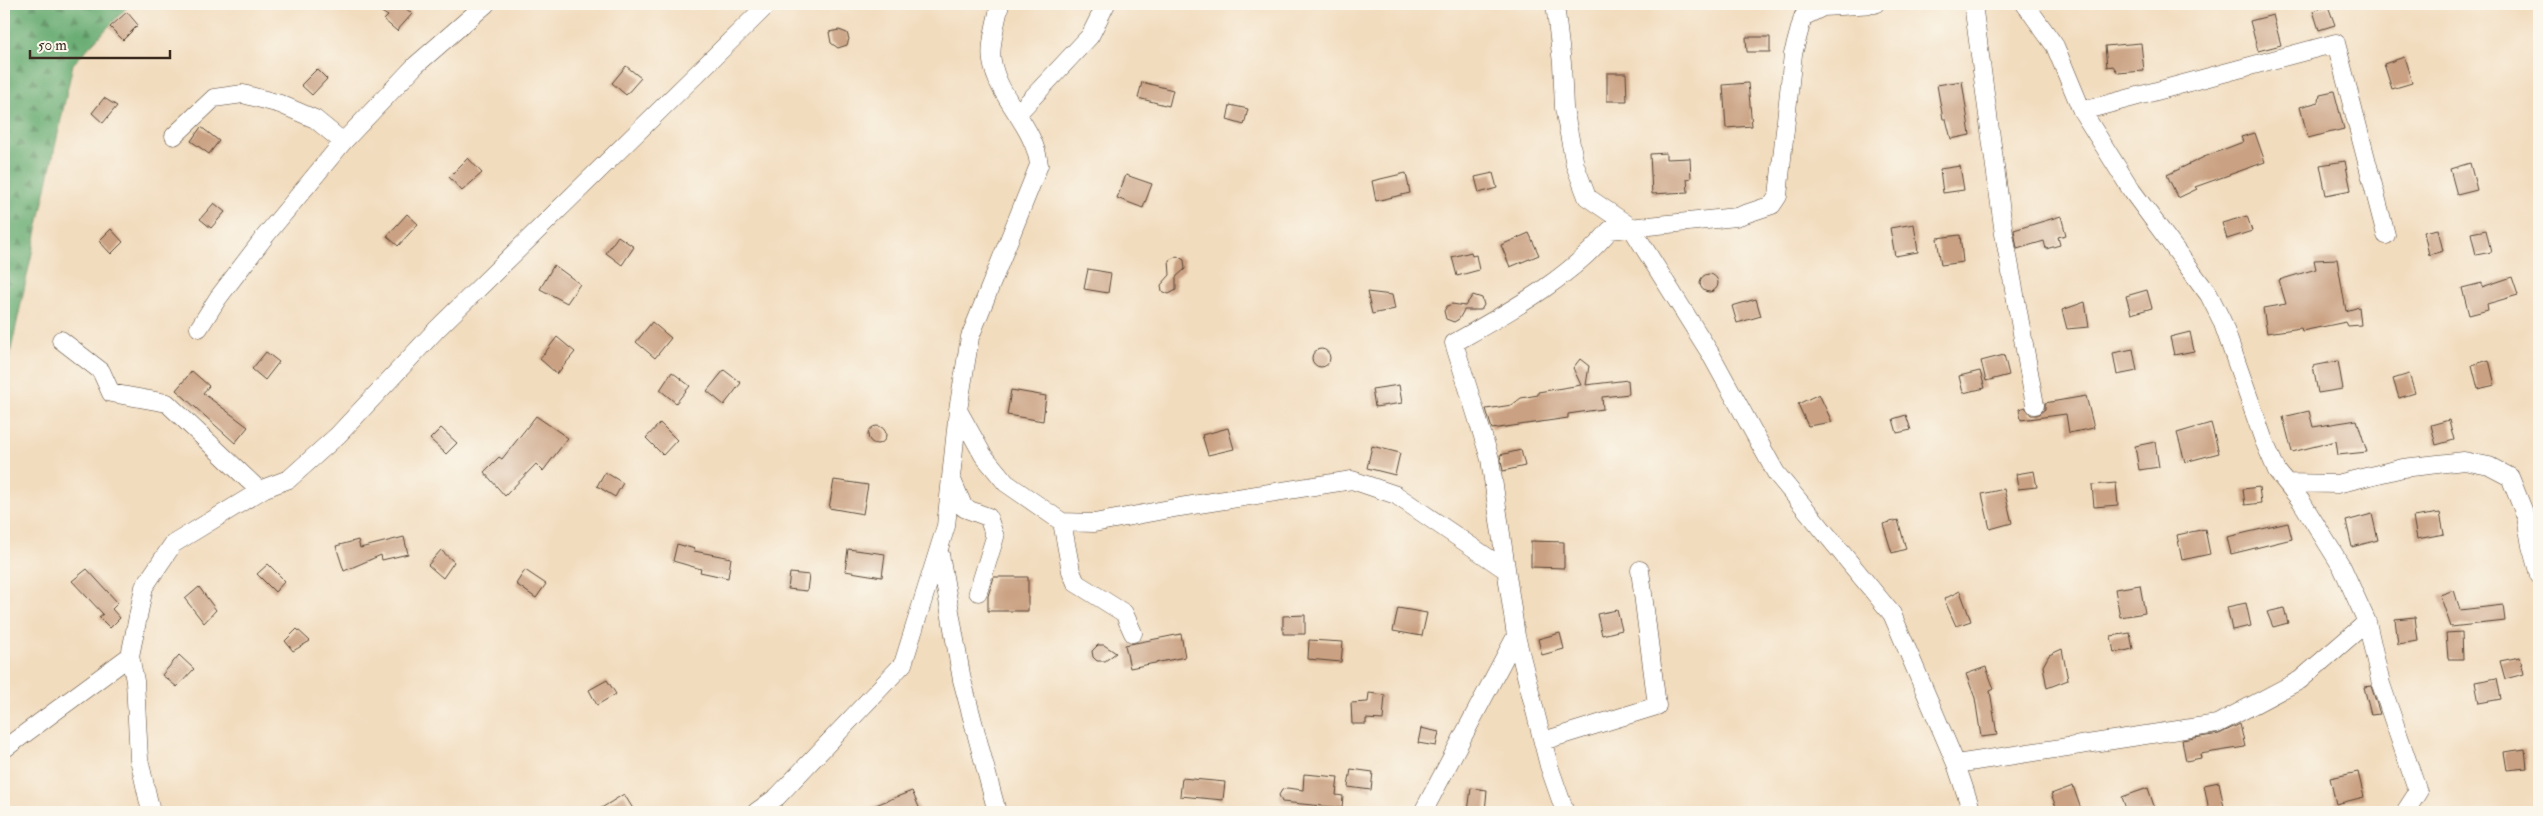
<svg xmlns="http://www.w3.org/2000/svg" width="2543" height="816" font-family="'IM FELL Double Pica',serif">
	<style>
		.forest { fill: url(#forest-firs); stroke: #516b48 }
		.building { fill: #caa182 }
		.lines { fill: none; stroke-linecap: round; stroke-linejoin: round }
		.minor-casing { stroke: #564536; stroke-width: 19 }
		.minor { stroke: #fff; stroke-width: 18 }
	</style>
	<defs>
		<pattern id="forest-firs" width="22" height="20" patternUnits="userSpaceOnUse" patternTransform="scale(1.25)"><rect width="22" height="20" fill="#67ac72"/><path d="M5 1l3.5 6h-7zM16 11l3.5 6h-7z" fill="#568c5d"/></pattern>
	</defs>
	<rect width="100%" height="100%" fill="#fbf7ec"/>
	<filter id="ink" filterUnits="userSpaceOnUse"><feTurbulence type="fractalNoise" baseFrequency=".02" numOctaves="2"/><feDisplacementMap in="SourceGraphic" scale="10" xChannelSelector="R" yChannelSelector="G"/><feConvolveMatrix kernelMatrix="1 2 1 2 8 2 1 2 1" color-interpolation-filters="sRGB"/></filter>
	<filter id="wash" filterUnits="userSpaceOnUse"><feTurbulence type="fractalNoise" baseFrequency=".0096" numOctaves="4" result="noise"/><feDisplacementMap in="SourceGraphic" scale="20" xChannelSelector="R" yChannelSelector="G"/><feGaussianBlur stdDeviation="1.12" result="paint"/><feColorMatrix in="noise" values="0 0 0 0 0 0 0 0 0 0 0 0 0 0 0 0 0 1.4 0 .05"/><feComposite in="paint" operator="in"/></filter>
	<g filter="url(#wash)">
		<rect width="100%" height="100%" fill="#f2dcbe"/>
		<path class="forest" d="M4 4H130L73 64 4 382Z"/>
		<g id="blocks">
			<path class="building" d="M368 4H401L412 14 397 31 384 20 388 16Z
				M2328 6 2335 25 2319 30 2313 11Z
				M127 12 138 25 123 40 110 27Z
				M2273 15 2281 45 2258 51 2250 21Z
				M839 30 847 33 849 39 847 45 838 48 831 43 829 32Z
				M1746 37H1770V52H1747Z
				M2141 43 2144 71 2118 73 2113 66 2107 67 2105 46Z
				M2404 57 2412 83 2392 89 2384 64Z
				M626 66 641 78 626 95 612 83Z
				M317 69 327 79 312 95 301 85Z
				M1607 73H1626L1627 101H1607Z
				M1962 81 1970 135 1951 139 1946 119H1943L1937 85Z
				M1142 82 1173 90 1169 106 1138 98Z
				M1748 83 1752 126 1726 128 1723 85Z
				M2334 91 2344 129 2308 138 2300 107 2319 102 2320 94Z
				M104 98 117 106 103 123 92 113Z
				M1230 105 1248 109 1244 125 1227 120Z
				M201 127 219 141 209 154 191 141Z
				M2255 133 2265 162 2195 187 2197 189 2178 198 2167 175 2204 157 2243 142 2241 137Z
				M1666 153V159L1690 158 1691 178 1687 179 1688 192 1652 194 1650 154Z
				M468 158 482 173 462 191 449 177Z
				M2345 161 2351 190 2326 195 2320 165Z
				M2470 163 2477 190 2457 195 2450 169Z
				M1960 166 1964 190 1943 193 1940 169Z
				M1406 173 1410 193 1376 201 1372 181Z
				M1493 173 1497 188 1479 193 1475 177Z
				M1126 175 1152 184 1143 208 1117 198Z
				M214 203 225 212 211 228 200 219Z
				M407 214 418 224 398 246 387 236Z
				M2061 216 2066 235 2058 237 2060 245 2046 249 2044 241 2017 249 2014 230Z
				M2247 216 2252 231 2227 239 2222 223Z
				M1914 224 1918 252 1895 256 1890 228Z
				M111 229 123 242 111 254 99 241Z
				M2438 229 2443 251 2429 255 2424 232Z
				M2486 230 2491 252 2476 255 2471 233Z
				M1529 233 1539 255 1510 267 1501 245Z
				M1960 235 1963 262 1941 265 1937 238Z
				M618 236 634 247 622 265 606 253Z
				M1471 252 1472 256 1476 255 1479 270 1457 276 1452 257Z
				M1177 256 1184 260 1185 269 1176 277V290L1169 294 1162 291 1161 285 1170 275 1169 260Z
				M2337 259 2346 311 2359 307 2361 325 2348 326 2346 322 2302 331 2301 328 2267 333 2263 308 2286 304 2279 280 2316 269 2314 260Z
				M554 265 580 284 567 303 540 289Z
				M1088 269 1111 273 1108 293 1084 289Z
				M1700 283a9 9 0 1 1 18 0a9 9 0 1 1-18 0Z
				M2512 277 2518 295 2487 304 2488 310 2469 315 2462 288 2482 283V287Z
				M2147 290 2152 308 2131 314 2126 296Z
				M1367 292 1392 295 1395 309 1372 314Z
				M1473 295 1482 298 1484 305 1481 310H1464L1459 319 1454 322 1446 319 1444 311 1447 306 1452 304 1465 306Z
				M1756 299 1761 316 1737 323 1732 306Z
				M2085 302 2089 327 2067 329 2062 310Z
				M652 322 671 338 655 358 636 342Z
				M2190 332 2194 351 2174 355 2170 337Z
				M557 337 575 352 557 374 540 359Z
				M2133 349 2137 371 2117 375 2113 353Z
				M1312 358a9 9 0 1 1 18 0a9 9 0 1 1-18 0Z
				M266 352 279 362 265 380 252 369Z
				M2004 355 2009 375 1986 381 1981 361Z
				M1580 359 1589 366 1586 385 1628 380 1629 394 1602 397 1603 409 1568 414V418L1492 429 1486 409 1512 405 1521 398 1538 395V392L1581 385 1573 368Z
				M2489 360 2495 385 2478 389 2472 365Z
				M2338 361 2343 389 2318 393 2313 366Z
				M724 370 741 383 724 405 707 391Z
				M192 371 209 386 203 393 248 427 235 443 176 390Z
				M1980 371 1985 388 1963 393 1959 376Z
				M672 372 690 386 676 403 660 390Z
				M2409 374 2415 393 2399 398 2393 379Z
				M1399 385 1402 403 1375 407 1372 389Z
				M1011 390 1046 396 1043 421 1007 415Z
				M1819 394 1832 422 1808 426 1798 404Z
				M2086 396 2094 428 2069 433 2066 414 2021 420 2019 409 2025 407 2031 415H2037L2045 409V403Z
				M2309 411 2313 427 2357 420 2367 452 2338 455 2336 441 2292 452 2283 417Z
				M1906 415 1911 430 1897 433 1893 419Z
				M536 416 568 438 543 471 536 464 505 496 484 472 499 457 502 459Z
				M2449 420 2454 440 2436 445 2431 425Z
				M660 423 677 440 663 455 646 438Z
				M2211 423 2219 453 2185 462 2177 433Z
				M868 435a9 9 0 1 1 18 0a9 9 0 1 1-18 0Z
				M441 428 457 443 446 454 430 439Z
				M1228 428 1234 449 1208 455 1202 435Z
				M2155 442 2159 467 2139 470 2135 446Z
				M1372 446 1400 453 1395 475 1367 468Z
				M1521 450 1525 466 1503 471 1500 455Z
				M2034 471 2037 487 2018 489 2016 474Z
				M605 472 623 483 615 497 597 486Z
				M834 480 868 485 863 514 829 508Z
				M2116 483 2118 505 2094 507 2092 485Z
				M2259 487 2261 503 2245 505 2243 489Z
				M2004 489 2012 523 1990 529 1982 494Z
				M2440 513 2444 534 2417 539 2413 517Z
				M2372 514 2378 540 2352 547 2346 521Z
				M1898 520 1906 549 1892 553 1883 524Z
				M2288 523 2292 539 2231 554 2227 537Z
				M2205 529 2210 554 2182 560 2177 535Z
				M404 537 408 554 382 560 381 555 344 571 336 546 358 540 360 548Z
				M1531 541 1564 542V568L1531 567Z
				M677 544 695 549 694 551 731 558 728 578 700 572 701 569 673 561Z
				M848 549 885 554 882 577 845 571Z
				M441 550 454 562 443 578 428 565Z
				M268 564 285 581 275 592 257 574Z
				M87 569 118 603 112 609 120 618 110 628 99 617 103 614 72 581Z
				M525 570 546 584 536 598 516 584Z
				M790 573 809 575 807 591 788 589Z
				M994 577H1028V611H988V596Z
				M2140 585 2145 613 2120 617 2115 589Z
				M199 587 216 610 204 623 185 599Z
				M2454 590 2460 610 2503 605 2505 621 2451 627 2440 595Z
				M1960 591 1971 621 1956 626 1944 599Z
				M2246 603 2251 626 2232 630 2227 607Z
				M1398 608 1427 613 1422 636 1393 631Z
				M2284 608 2288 623 2273 627 2267 612Z
				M1617 610 1622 630 1602 635 1597 614Z
				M1305 615V634H1283V616Z
				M2415 617 2418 641 2398 644 2395 619Z
				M297 629 310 641 293 651 285 641Z
				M2462 632 2463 659H2448L2446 633Z
				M1560 633 1564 649 1542 655 1538 639Z
				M2130 633 2133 649 2114 653 2111 636Z
				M1181 634 1185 657 1130 668 1125 645Z
				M1309 640 1343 642 1341 662 1308 659Z
				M1098 645H1104L1116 653 1105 661H1097L1093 657 1092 651Z
				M2062 649 2068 680 2047 688 2043 666 2049 655Z
				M179 655 194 669 177 687 162 675Z
				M2520 657 2524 674 2505 679 2500 661Z
				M1986 667 1994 689 1990 691 1997 735 1981 737 1975 698 1966 674Z
				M2497 678 2501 699 2479 703 2475 682Z
				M607 680 616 694 597 705 589 690Z
				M2371 686 2380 714 2371 715 2364 687Z
				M1369 693 1385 695 1383 720 1366 719V724H1352L1351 703 1368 702Z
				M2240 724 2245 747 2200 754 2201 758 2186 761 2182 740 2219 734Z
				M1421 728 1439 732 1436 746 1418 743Z
				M2525 749 2527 768 2507 770 2504 752Z
				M1351 769 1373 772 1371 790 1348 787Z
				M2358 772 2364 797 2336 804 2330 778Z
				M1304 774 1338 777 1336 795 1343 796 1342 808 1282 802 1279 795 1282 790 1287 788 1303 790Z
				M1182 778 1225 782 1223 800 1180 796Z
				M2219 782 2224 807 2209 810 2204 785Z
				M2073 786 2082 812H2058L2051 794Z
				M1471 788 1487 790 1485 812H1468Z
				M2148 788 2156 812H2127L2122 797Z
				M912 791 921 812H860V811Z
				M624 794 635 812H595Z"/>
		</g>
	</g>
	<g filter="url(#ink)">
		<use href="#blocks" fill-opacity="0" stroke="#564536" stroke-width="1"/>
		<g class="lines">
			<g class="minor-casing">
				<path id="minor" d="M1555 4 1562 63 1564 108 1575 165 1587 197 1631 227 1710 353 1776 473 1892 614 1956 764 1972 812
					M1973 4 2004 234 2035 405
					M2025 4 2055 46 2082 111 2132 191 2209 295 2222 321 2264 441 2277 471 2301 501 2342 567 2367 622 2381 684 2418 792 2405 812
					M2082 111 2336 43 2386 235
					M1018 113 1090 36 1106 4
					M174 136 214 98 243 94 280 104 315 119 343 142
					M199 328 218 298 266 235 343 142 416 65 486 4
					M61 340 101 371 111 393 167 403 260 491
					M958 410 983 455 1006 483 1062 522 1094 523 1180 507 1352 480 1396 495 1506 570
					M952 480 964 508 988 517 995 537 978 592
					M2287 483 2337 484 2403 468 2464 461 2489 466 2510 477 2526 517 2531 546 2539 575
					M1062 522 1071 571 1076 583 1124 613 1133 633
					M940 554 962 680 997 812
					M1543 741 1657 706 1640 570
					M4 749 130 656
					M1956 764 2217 724 2300 680 2367 622
					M151 812 139 759 135 681 130 656 144 587 173 544 265 488 289 479 338 435 437 329 768 4
					M756 812 777 797 903 664 946 526 958 410 970 337 1039 165C1035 126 998 99 992 61 989 46 997 19 1000 4
					M1423 812 1516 636
					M1565 812 1549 766 1516 636 1490 459 1454 343C1510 311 1568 280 1610 230L1736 217 1772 205 1778 196 1793 54 1803 17 1823 7 1875 4"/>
			</g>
			<use href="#minor" class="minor"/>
		</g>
	</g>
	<rect width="2543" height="816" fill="none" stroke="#fbf7ec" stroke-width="20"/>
	<path d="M30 50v8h140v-8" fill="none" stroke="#3b2a1e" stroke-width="2.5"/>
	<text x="38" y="50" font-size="15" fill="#3b2a1e" stroke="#fbf7ec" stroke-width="4" paint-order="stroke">50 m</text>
</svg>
